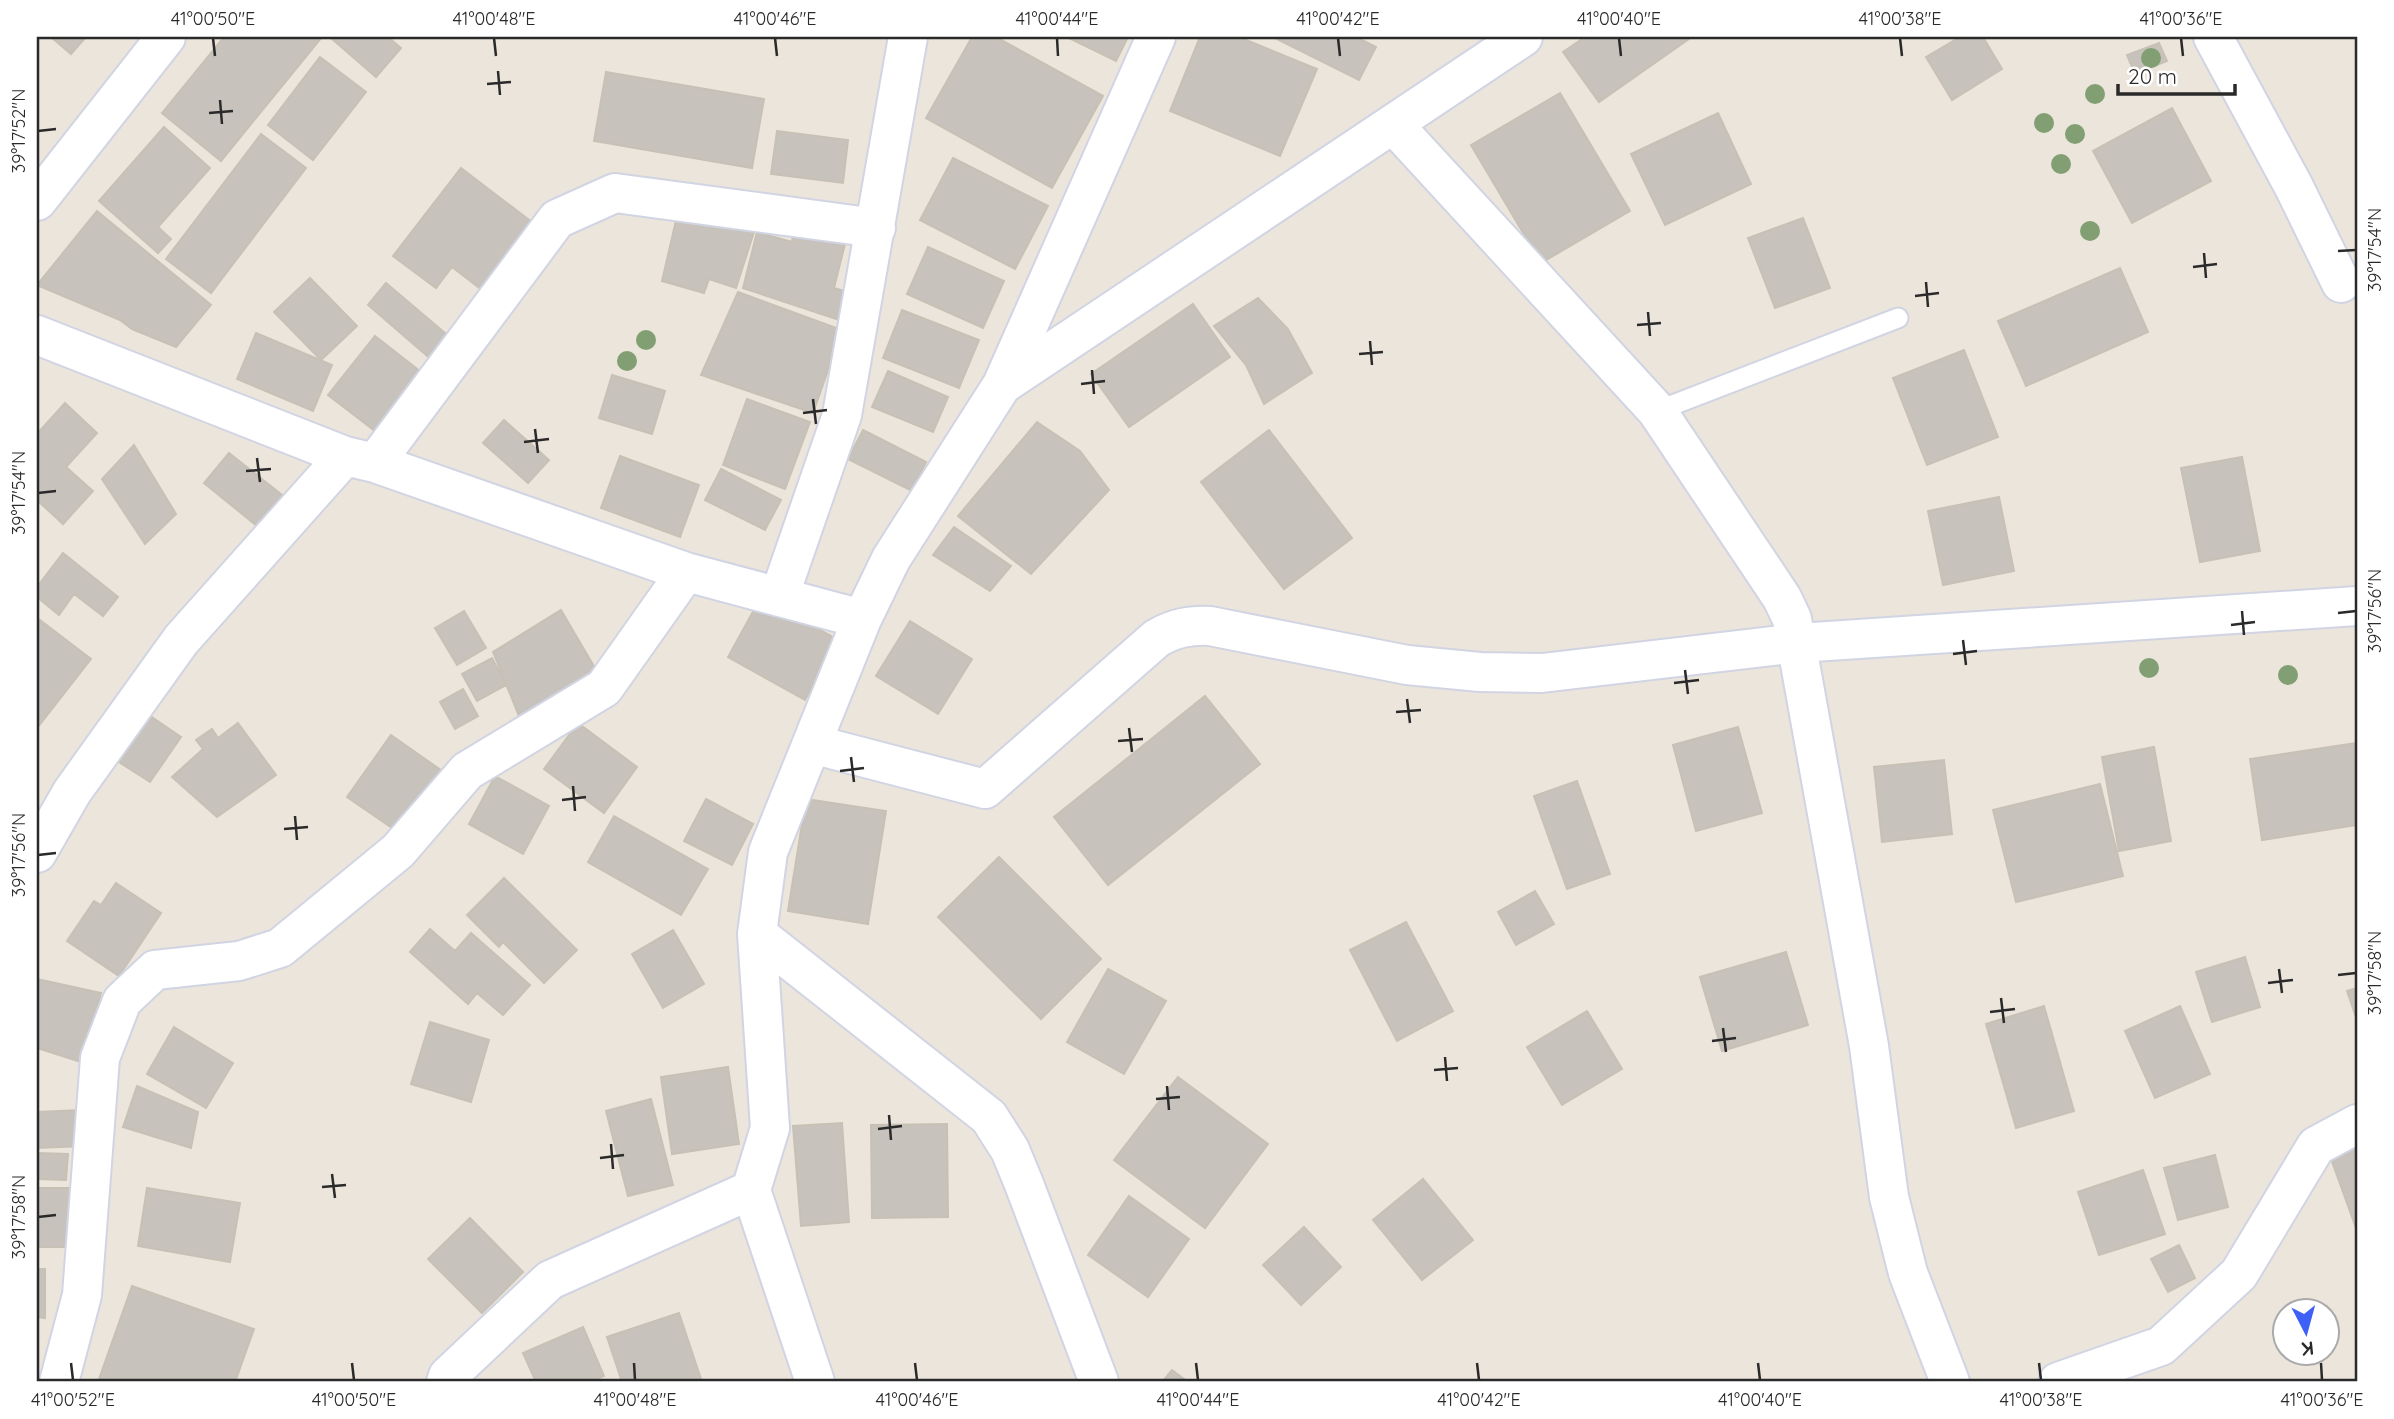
<svg xmlns="http://www.w3.org/2000/svg" width="2394" height="1419" font-family="Quicksand,sans-serif">
	<style>
		.building { fill: #c7c2bb; stroke: #c7c1b5; stroke-width: 2 }
		.lines { fill: none; stroke-linecap: round; stroke-linejoin: round }
		.service-casing { stroke: #d1d4e2; stroke-width: 23 }
		.minor-casing { stroke: #d1d4e2; stroke-width: 42 }
		.tertiary-casing { stroke: #d1d4e2; stroke-width: 42 }
		.service { stroke: #fff; stroke-width: 19 }
		.minor { stroke: #fff; stroke-width: 38 }
		.tertiary { stroke: #fff; stroke-width: 38 }
		.tree { fill: #819f72 }
		.ticks { fill: none; stroke: #2a2a2a; stroke-width: 2.5 }
		.neatline { fill: none; stroke: #2a2a2a; stroke-width: 2.5 }
		.ticks-label { font-size: 18px; text-anchor: middle; fill: #2a2a2a }
	</style>
	<rect width="100%" height="100%" fill="#ece5dc"/>
	<path class="building" d="M51 37H86L71 54Z
		M224 37H322L221 161 162 113Z
		M334 37H388L401 48 376 77 332 39Z
		M972 37H996L1103 96 1052 188 926 118Z
		M1067 37H1128L1116 61Z
		M1200 37H1239L1317 69 1280 156 1170 111Z
		M1273 37H1356L1376 47 1359 80Z
		M1585 37H1688L1689 39 1599 102 1563 52Z
		M1960 37H1983L2002 69 1952 100 1926 57Z
		M2159 43 2167 61 2135 74 2127 55Z
		M320 57 366 92 313 160 268 125Z
		M606 72 764 99 752 168 594 141Z
		M1560 93 1630 211 1541 263 1471 145Z
		M2172 108 2211 181 2132 223 2093 151Z
		M1718 113 1751 184 1665 225 1631 154Z
		M164 127 210 168 158 227 171 239 158 253 99 201Z
		M777 131 848 140 843 183 771 174Z
		M261 134 306 168 211 293 166 259Z
		M953 158 1048 206 1015 269 920 220Z
		M461 168 537 226 486 293 452 267 436 288 393 256Z
		M97 211 211 305 176 347 132 329 120 320 37 285Z
		M677 216 754 232 736 288 709 279 704 293 662 281Z
		M1803 218 1830 288 1775 308 1748 238Z
		M794 227 847 236 834 288 844 291 839 320 743 288 757 232 792 242Z
		M928 247 1004 281 983 328 907 294Z
		M2120 268 2148 332 2026 386 1998 321Z
		M310 278 357 326 321 360 274 312Z
		M386 283 451 338 432 360 368 305Z
		M738 292 842 330 813 413 701 375Z
		M1258 298 1288 329 1312 373 1264 404 1246 365 1214 326Z
		M1193 304 1230 357 1129 427 1091 374Z
		M902 310 979 340 959 388 883 358Z
		M256 333 332 365 313 411 237 379Z
		M375 336 421 372 375 431 328 395Z
		M1964 350 1998 437 1927 465 1893 378Z
		M888 371 948 397 933 432 872 407Z
		M612 375 665 391 652 434 599 418Z
		M747 399 810 422 785 489 723 465Z
		M65 403 97 433 66 467 93 491 63 524 37 500V434Z
		M504 420 549 460 528 483 483 443Z
		M1037 422 1080 451 1109 490 1031 574 958 516Z
		M863 430 926 462 912 491 848 459Z
		M1269 430 1352 538 1284 589 1201 482Z
		M134 445 176 514 145 544 102 479Z
		M229 453 282 495 257 526 204 483Z
		M620 456 699 485 680 537 601 508Z
		M2242 457 2260 551 2200 562 2181 468Z
		M721 469 781 500 765 530 705 500Z
		M1999 497 2014 571 1943 585 1928 511Z
		M954 527 1011 566 990 591 933 555Z
		M63 553 118 597 103 616 74 594 59 615 37 597V587Z
		M761 597 838 640 805 700 728 657Z
		M561 610 599 675 521 721 493 652Z
		M464 611 486 648 457 665 435 628Z
		M40 620 91 659 37 728V624Z
		M910 621 972 659 938 714 876 676Z
		M492 658 506 685 477 701 462 674Z
		M463 689 478 716 455 729 440 702Z
		M1205 696 1260 764 1108 885 1054 817Z
		M143 711 181 737 150 782 111 757Z
		M238 723 276 775 217 817 172 777 203 749 196 740 212 729 218 738Z
		M578 723 637 767 604 813 544 769Z
		M1738 727 1762 813 1696 831 1673 745Z
		M391 735 445 773 401 834 347 797Z
		M2357 743V825L2262 840 2250 759Z
		M2154 747 2171 841 2119 851 2102 757Z
		M1944 760 1952 834 1882 842 1874 767Z
		M495 776 549 806 523 854 469 824Z
		M1577 781 1610 874 1567 889 1534 796Z
		M2100 784 2123 876 2016 902 1993 810Z
		M706 799 753 824 732 865 684 841Z
		M806 799 886 811 868 924 788 911Z
		M614 816 708 869 681 915 588 862Z
		M999 857 1101 959 1041 1019 938 917Z
		M504 878 577 950 544 983 503 942 499 947 467 915Z
		M116 883 161 913 119 976 67 941 94 901 101 905Z
		M1535 891 1554 924 1516 945 1498 912Z
		M1406 922 1453 1011 1397 1041 1350 950Z
		M430 929 455 951 471 933 530 985 503 1015 477 993 468 1004 410 952Z
		M673 930 704 984 663 1008 632 954Z
		M1786 952 1808 1025 1722 1051 1700 977Z
		M2245 957 2260 1007 2212 1022 2196 972Z
		M1108 969 1166 1001 1124 1074 1067 1042Z
		M37 979 101 993 81 1062 37 1048Z
		M2357 988V1020L2347 991Z
		M2044 1006 2074 1111 2016 1128 1986 1024Z
		M2180 1006 2210 1074 2155 1098 2125 1031Z
		M1587 1011 1622 1069 1562 1105 1527 1047Z
		M430 1022 489 1040 471 1102 411 1084Z
		M174 1027 233 1063 206 1108 147 1074Z
		M728 1067 739 1144 672 1154 661 1077Z
		M1178 1077 1268 1144 1205 1228 1114 1160Z
		M137 1086 198 1112 191 1148 123 1127Z
		M651 1099 673 1185 628 1196 606 1111Z
		M81 1110 83 1146 37 1148V1112Z
		M842 1123 849 1222 801 1226 793 1126Z
		M947 1124 948 1217 872 1218 871 1125Z
		M2357 1143V1228H2356L2329 1153Z
		M37 1153 68 1154 66 1180 37 1179Z
		M2215 1155 2228 1207 2178 1220 2164 1168Z
		M2143 1170 2165 1234 2099 1255 2078 1192Z
		M1423 1179 1473 1240 1422 1280 1373 1220Z
		M37 1188H71V1247H37Z
		M147 1188 240 1203 230 1262 138 1246Z
		M1129 1196 1189 1239 1148 1297 1088 1255Z
		M470 1218 523 1272 482 1313 428 1259Z
		M1304 1227 1341 1267 1301 1305 1263 1265Z
		M2179 1245 2195 1278 2168 1292 2151 1259Z
		M37 1269H45V1318L37 1317Z
		M132 1286 254 1329 235 1382H98Z
		M679 1313 702 1382H622L607 1337Z
		M583 1327 604 1376 589 1382H536L523 1353Z
		M1172 1370 1188 1382H1162Z"/>
	<g class="lines">
		<g class="service-casing">
			<path id="service" d="M1657 411 1898 318"/>
		</g>
		<g class="minor-casing">
			<path id="minor" d="M2213 37 2294 187 2341 283
				M1393 124 1657 411 1782 598 1792 619 1869 1046 1889 1197 1908 1273 1950 1382
				M37 335 345 456 375 463 686 572 862 619
				M1002 385 1523 37
				M375 463 557 219 615 193 876 228
				M779 597 842 415 908 37
				M812 744 985 789 1157 638C1175 628 1189 625 1210 626L1407 665 1480 672 1542 673 1798 643 2357 606
				M37 853 72 792 181 640 345 456
				M757 934 989 1117 1010 1150 1024 1184 1099 1382
				M751 1190 815 1382
				M59 1382 82 1295 100 1058 122 1001 155 970 239 961 280 948 398 851 467 771 604 688 686 572
				M446 1382 448 1376 550 1280 751 1190 770 1128 757 934 768 852 862 619 891 559 1002 385 1156 37
				M2058 1382 2161 1346 2239 1274 2316 1146 2357 1124"/>
		</g>
		<g class="tertiary-casing">
			<path id="tertiary" d="M37 201 166 37"/>
		</g>
		<use href="#service" class="service"/>
		<use href="#minor" class="minor"/>
		<use href="#tertiary" class="tertiary"/>
	</g>
	<g class="tree">
		<circle cx="2151" cy="58" r="10"/>
		<circle cx="2095" cy="94" r="10"/>
		<circle cx="2044" cy="123" r="10"/>
		<circle cx="2075" cy="134" r="10"/>
		<circle cx="2061" cy="164" r="10"/>
		<circle cx="2090" cy="231" r="10"/>
		<circle cx="646" cy="340" r="10"/>
		<circle cx="627" cy="361" r="10"/>
		<circle cx="2149" cy="668" r="10"/>
		<circle cx="2288" cy="675" r="10"/>
	</g>
	<path class="ticks" d="M213 38 215 56M494 38 496 56M775 38 777 56M1057 38 1058 56M1338 38 1340 56M1619 38 1621 56M1900 38 1902 56M2181 38 2183 56M498 71 500 95M487 84 511 82M220 100 222 124M209 113 233 111M38 131 56 129M2338 251 2356 250M2204 253 2206 278M2193 267 2217 264M1926 282 1928 307M1915 296 1939 293M1648 312 1650 336M1637 325 1661 323M1370 341 1372 365M1359 354 1383 352M1092 370 1094 394M1081 384 1105 381M813 399 816 424M803 413 827 410M535 429 538 453M524 442 549 439M257 458 260 482M246 471 271 469M38 493 56 491M2242 611 2244 635M2338 613 2356 611M2231 625 2255 622M1963 640 1966 665M1953 654 1977 651M1685 670 1688 694M1674 683 1699 680M1407 699 1410 723M1396 712 1421 710M1129 728 1132 752M1118 741 1143 739M851 757 854 782M840 771 864 768M573 786 575 811M562 800 586 797M295 816 297 840M284 829 308 827M38 855 56 853M2279 969 2282 993M2338 975 2356 973M2268 983 2293 980M2001 998 2004 1023M1990 1012 2015 1009M1723 1028 1726 1052M1712 1041 1736 1038M1445 1057 1447 1081M1434 1070 1458 1068M1167 1086 1169 1110M1156 1099 1180 1097M889 1115 891 1140M878 1129 902 1126M611 1144 613 1169M600 1158 624 1155M332 1174 335 1198M322 1187 346 1185M38 1217 56 1215M71 1363 73 1380M352 1363 354 1380M634 1363 635 1380M915 1363 917 1380M1196 1363 1198 1380M1477 1363 1479 1380M1758 1363 1760 1380M2039 1363 2041 1380M2321 1363 2322 1380"/>
	<rect width="2394" height="1419" fill="none" stroke="#ffffff" stroke-width="77"/>
	<g transform="translate(2306 1332) rotate(174)"><circle r="33" fill="#ffffff" stroke="#aaaaaa" stroke-width="2"/>
	<path d="M0-5L12 26L0 18L-12 26Z" fill="#3e60f6"/>
	<text y="-10" font-size="19" font-weight="bold" text-anchor="middle" fill="#2a2a2a">K</text>
	</g>
	<path d="M2118 84v10h117v-10" fill="none" stroke="#2a2a2a" stroke-width="3.5"/>
	<text x="2128" y="84" font-size="21" fill="#2a2a2a" stroke="#ffffff" stroke-width="5" paint-order="stroke">20 m</text>
	<rect x="38" y="38" width="2318" height="1342" class="neatline"/>
	<g class="ticks-label">
		<text x="213" y="25">41°00'50"E</text>
		<text x="494" y="25">41°00'48"E</text>
		<text x="775" y="25">41°00'46"E</text>
		<text x="1057" y="25">41°00'44"E</text>
		<text x="1338" y="25">41°00'42"E</text>
		<text x="1619" y="25">41°00'40"E</text>
		<text x="1900" y="25">41°00'38"E</text>
		<text x="2181" y="25">41°00'36"E</text>
		<text transform="translate(19 131) rotate(-90)" y="6">39°17'52"N</text>
		<text transform="translate(2375 250) rotate(-90)" y="6">39°17'54"N</text>
		<text transform="translate(19 493) rotate(-90)" y="6">39°17'54"N</text>
		<text transform="translate(2375 611) rotate(-90)" y="6">39°17'56"N</text>
		<text transform="translate(19 855) rotate(-90)" y="6">39°17'56"N</text>
		<text transform="translate(2375 973) rotate(-90)" y="6">39°17'58"N</text>
		<text transform="translate(19 1217) rotate(-90)" y="6">39°17'58"N</text>
		<text x="73" y="1406">41°00'52"E</text>
		<text x="354" y="1406">41°00'50"E</text>
		<text x="635" y="1406">41°00'48"E</text>
		<text x="917" y="1406">41°00'46"E</text>
		<text x="1198" y="1406">41°00'44"E</text>
		<text x="1479" y="1406">41°00'42"E</text>
		<text x="1760" y="1406">41°00'40"E</text>
		<text x="2041" y="1406">41°00'38"E</text>
		<text x="2322" y="1406">41°00'36"E</text>
	</g>
</svg>
